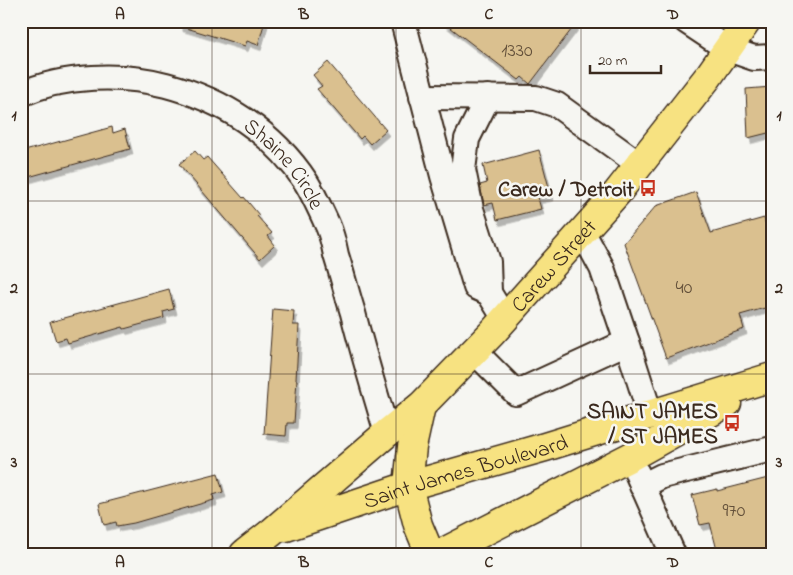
<svg xmlns="http://www.w3.org/2000/svg" width="793" height="575" viewBox="0 0 793 575" font-family="'Indie Flower',sans-serif">
	<style>
		.building { fill: #dac08f; stroke: #3b2a1e; filter: url(#shadow) }
		.lines { fill: none; stroke-linecap: round; stroke-linejoin: round }
		.minor-casing { stroke: #3b2a1e; stroke-width: 28 }
		.major-casing { stroke: #3b2a1e; stroke-width: 31 }
		.minor { stroke: #f6f6f2; stroke-width: 24 }
		.major { stroke: #f7e281; stroke-width: 28 }
		.grid { fill: none; stroke: #3b2a1e; stroke-width: 1; stroke-opacity: 0.55 }
		.labels { text-anchor: middle; stroke-width: 5; stroke-linejoin: round; paint-order: stroke }
		.number-label { font-size: 20px; fill: #63503a }
		.street-label { font-size: 22px; fill: #3b2a1e; stroke: #f6f6f2 }
		.poi-label { font-size: 22px; font-weight: bold; fill: #3b2a1e; stroke: #f6f6f2; text-anchor: end }
		.neatline { fill: none; stroke: #3b2a1e; stroke-width: 2 }
		.grid-label { font-size: 16px; text-anchor: middle; font-weight: bold; fill: #3b2a1e }
	</style>
	<defs>
		<filter id="shadow"><feDropShadow dx="3" dy="5.5" stdDeviation="0" flood-color="#0004"/></filter>
	</defs>
	<rect width="100%" height="100%" fill="#f6f6f2"/>
	<filter id="ink" filterUnits="userSpaceOnUse"><feTurbulence type="fractalNoise" baseFrequency=".02" numOctaves="2"/><feDisplacementMap in="SourceGraphic" scale="10" xChannelSelector="R" yChannelSelector="G"/><feConvolveMatrix kernelMatrix="1 2 1 2 8 2 1 2 1" color-interpolation-filters="sRGB"/></filter>
	<g filter="url(#ink)">
		<g class="building">
			<path d="M180,21h85l-7,24 -11,-4 -2,5 -65,-20z"/>
			<path d="M442,21h136l-48,63 -8,-7 -3,3z"/>
			<path d="M328,62l58,68 -16,14 -7,-8 -3,3 -43,-50 5,-3 -9,-11z"/>
			<path d="M772,87v45l-24,6 -2,-49z"/>
			<path d="M112,127l1,6 12,-4 5,20 -109,30v-27z"/>
			<path d="M539,150l12,45 -13,3 3,11 -44,11 -4,-17 -9,2 -4,-20 7,-2 -4,-18z"/>
			<path d="M195,151l8,9 4,-3 36,41 1,-1 15,18 -2,1 15,17 -4,3 7,9 -15,14 -81,-95z"/>
			<path d="M696,192l15,41 53,-15 8,29v59l-32,9 4,14 -78,29 -42,-115 32,-37z"/>
			<path d="M169,289l5,20 -11,3 1,6 -40,11 -1,-2 -55,16 -2,-5 -10,3 -6,-19z"/>
			<path d="M273,309l21,2 -1,14h6l-3,55h1l-3,43h-7l-1,13 -22,-2z"/>
			<path d="M218,473l5,19 -10,3 1,5 -80,23 -17,3 -1,-4 -12,3 -5,-21z"/>
			<path d="M772,477v77h-54l-8,-31 -10,2 -8,-30 25,-6v2z"/>
		</g>
		<g class="lines">
			<g class="minor-casing">
				<g id="minor">
					<path d="M403,21l40,155 33,111 13,6 16,26"/>
					<path d="M686,21l42,28 26,9 18,-1"/>
					<path id="s1" d="M21,94c43,-19 100,-21 145,-9 57,15 107,47 140,97 7,11 16,31 22,44 4,9 6,19 8,29 6,19 11,39 17,58 10,40 22,80 34,120"/>
					<path d="M422,97l114,1 21,7 83,60"/>
					<path d="M488,97l-21,42 -4,31 8,39 17,53 1,31"/>
					<path d="M583,233l19,35 25,74"/>
					<path d="M474,351l42,42 111,-51 23,72"/>
					<path d="M637,473l36,81"/>
					<path d="M642,486l20,-10 110,-27"/>
				</g>
			</g>
			<g class="major-casing">
				<g id="major">
					<path d="M421,406l-9,41 -4,39 10,39 12,29"/>
					<path id="s2" d="M286,527l122,-41 137,-39 227,-70"/>
					<path id="s3" d="M244,554l28,-22 115,-99 34,-27 71,-73 125,-140 91,-116 39,-56"/>
					<path d="M440,554l190,-97 97,-54"/>
				</g>
			</g>
			<use href="#minor" class="minor"/>
			<use href="#major" class="major"/>
		</g>
	</g>
	<path class="grid" d="M212,21v533M396,21v533M581,21v533M21,201h751M21,374h751"/>
	<defs>
		<g id="bus-bare" transform="scale(1.35)"><path d="M-5-6H5V4H4V6H2V4H-2V6H-4V4H-5ZM-3.5-4V0h7V-4ZM-3.5 1.2v1.5H-2V1.2ZM2 1.2v1.5H3.5V1.2Z" fill="#c8321e" stroke="#f6f6f2" stroke-width="2.5" paint-order="stroke"/></g>
	</defs>
	<g fill-rule="evenodd">
		<use href="#bus-bare" x="648" y="188"/>
		<use href="#bus-bare" x="732" y="423"/>
	</g>
	<g class="labels">
		<g class="number-label">
			<text x="517" y="56">1330</text>
			<text x="684" y="293">40</text>
			<text x="734" y="516">970</text>
		</g>
		<g class="street-label">
			<text dy="8" stroke="none"><textPath href="#s1" startOffset="294">Shaine Circle</textPath></text>
			<text dy="8" stroke="none"><textPath href="#s3" startOffset="424">Carew Street</textPath></text>
			<text dy="8" stroke="none"><textPath href="#s2" startOffset="188">Saint James Boulevard</textPath></text>
		</g>
		<g class="poi-label">
			<text x="634" y="196">Carew / Detroit</text>
			<text x="718" y="418">SAINT JAMES<tspan x="718" dy="25">/ ST JAMES</tspan></text>
		</g>
	</g>
	<rect width="793" height="575" fill="none" stroke="#f6f6f2" stroke-width="55"/>
	<path d="M590 65v8h71v-8" fill="none" stroke="#3b2a1e" stroke-width="2.5"/>
	<text x="598" y="65" font-size="15" fill="#3b2a1e" stroke="#f6f6f2" stroke-width="4" paint-order="stroke">20 m</text>
	<rect x="28" y="28" width="738" height="520" class="neatline"/>
	<g class="grid-label">
		<text x="120" y="19">A</text>
		<text x="304" y="19">B</text>
		<text x="489" y="19">C</text>
		<text x="673" y="19">D</text>
		<text x="14" y="120">1</text>
		<text x="779" y="120">1</text>
		<text x="14" y="293">2</text>
		<text x="779" y="293">2</text>
		<text x="14" y="467">3</text>
		<text x="779" y="467">3</text>
		<text x="120" y="567">A</text>
		<text x="304" y="567">B</text>
		<text x="489" y="567">C</text>
		<text x="673" y="567">D</text>
	</g>
</svg>
